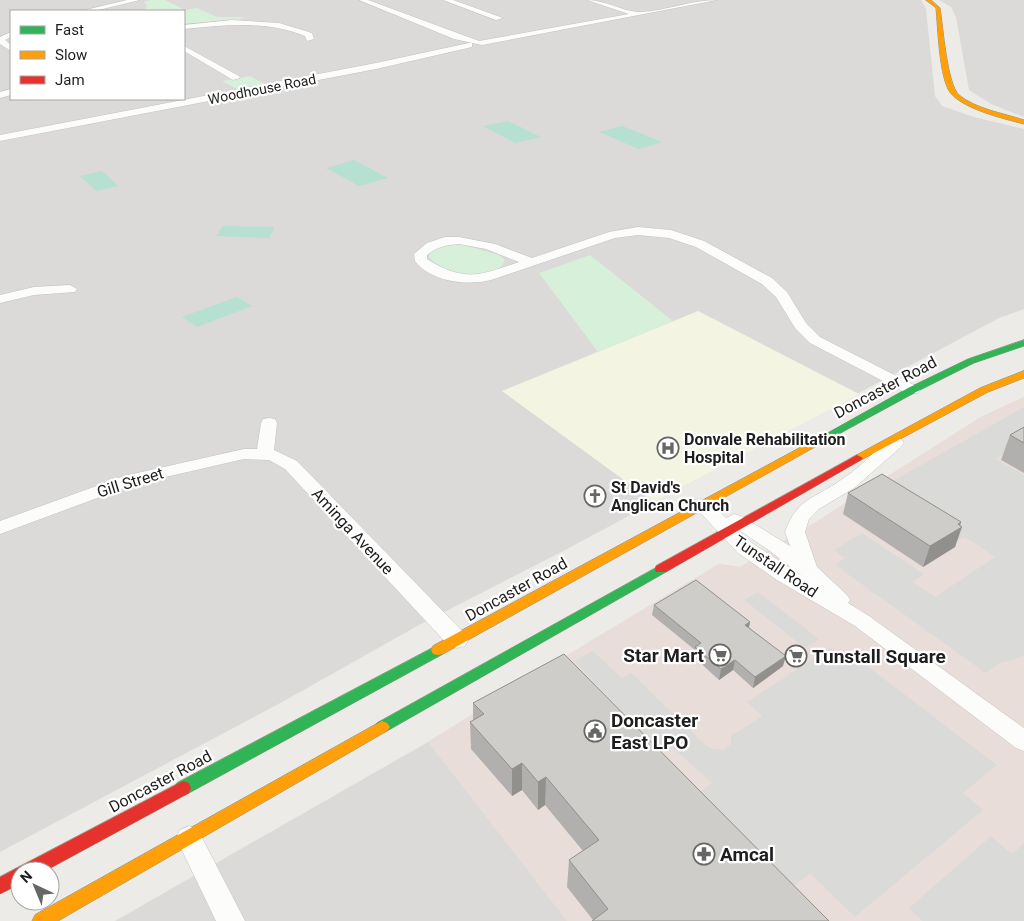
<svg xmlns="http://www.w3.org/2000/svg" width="1024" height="921" viewBox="0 0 1024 921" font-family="Roboto,sans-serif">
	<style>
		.residential { fill: #dbdad8; fill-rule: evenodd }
		.commercial { fill: #e9ddd9 }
		.education { fill: #f4f4e3 }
		.religious { fill: #dadad8 }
		.park { fill: #d7f0d9 }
		.pitch { fill: #b5e0d2 }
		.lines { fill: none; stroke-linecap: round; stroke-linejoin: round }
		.street-casing { stroke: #c3c3c1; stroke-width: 1 }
		.fast-casing { stroke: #919480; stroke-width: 1 }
		.slow-casing { stroke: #919480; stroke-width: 1 }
		.jam-casing { stroke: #919480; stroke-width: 1 }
		.street { fill: #fcfcfb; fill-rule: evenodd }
		.fast { fill: #30b455; fill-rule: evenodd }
		.slow { fill: #ff9f0a; fill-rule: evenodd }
		.jam { fill: #e5322d; fill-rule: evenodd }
		.wall { fill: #b2b0ae }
		.shaded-wall { fill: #91908d }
		.building { fill: #cfcdca; stroke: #91908d }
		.labels { text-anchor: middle; stroke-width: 4.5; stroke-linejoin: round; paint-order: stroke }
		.far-street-label { font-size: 14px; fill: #1e1e1e; stroke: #fff }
		.street-label { font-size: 16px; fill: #1e1e1e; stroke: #fff }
		.poi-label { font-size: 16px; font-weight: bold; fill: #1e1e1e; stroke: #fff; text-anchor: start }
		.near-poi-label { font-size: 19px; font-weight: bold; fill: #1e1e1e; stroke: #fff; text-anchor: start }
	</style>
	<rect width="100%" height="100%" fill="#ecebe7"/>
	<g class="residential">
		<path d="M0,0h921l5,9 9,87 7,10 32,11 50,12v180l-25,9 -432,231 -148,76 -135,76 -284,151zM11,11h173v88h-173z"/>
		<path d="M939,0h85v117l-33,-13 -22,-14 -13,-73 -5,-10z"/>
		<path d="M1024,397v524h-909l313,-179 161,-100 130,-78 21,3 79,-47 162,-103z"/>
	</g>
	<path class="commercial" d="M1024,397v524h-457l-139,-179 161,-100 130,-78 21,3 79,-47 162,-103z"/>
	<path class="education" d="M698,311l161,83 -205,108 -152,-111z"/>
	<g class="religious">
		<path d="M1024,407v34l-29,18 29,16v181l-26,8 -12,9 -151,-108 10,-7 -11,-8 28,-17 62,41 -11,8 22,15 60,-40 -30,-20 -10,5 -71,-56z"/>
		<path d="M758,592l61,47 -14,9 -61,-48z"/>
		<path d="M830,648l17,12 7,-4 143,109 -34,28 20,17 -128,107 -45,-44 -18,14 -93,-94 13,-10 -42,-38 -9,6 -87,-90 19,-10 29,27 10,-5 71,70 9,6 11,1 8,-6v-8l31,-20 -15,-14z"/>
		<path d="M991,836l21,18 12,-11v78h-102l-13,-13z"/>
	</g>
	<g class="park">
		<path d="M150,0h15l20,10 12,-2 20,9h28l-7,3 -54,4v-13h-39l2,-6 -3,-3z"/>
		<path d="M250,76l15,8 -28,5 -15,-8z"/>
		<path d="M460,244l39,11 5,4v3c-3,7 -9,8 -16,10 -21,7 -43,3 -59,-15l1,-5c9,-6 20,-7 30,-8z"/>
		<path d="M590,255l83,66 -75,31 -59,-79z"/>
	</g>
	<g class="pitch">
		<path d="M508,121l33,16 -26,6 -32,-17z"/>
		<path d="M622,126l40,16 -23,7 -40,-17z"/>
		<path d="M354,160l34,18 -29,8 -33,-18z"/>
		<path d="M102,171l16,15 -22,5 -16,-15z"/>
		<path d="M223,226l52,1 -6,11 -53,-2z"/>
		<path d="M237,297l15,9 -55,21 -15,-10z"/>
	</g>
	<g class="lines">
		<g class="street-casing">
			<g id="street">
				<path d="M127,0h13l-46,11h-13z"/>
				<path d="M359,0h9l111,41 150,-27 -42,-14c18,0 37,12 53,12 26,-1 51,-12 77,-12l-235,45 -28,-6z"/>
				<path d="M443,0h10l50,18 -7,2z"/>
				<path d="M232,20l47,3 33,10 2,6 -7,2 -2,-5c-40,-16 -79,-11 -121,-7v-4z"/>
				<path d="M11,32v5l-6,3 6,5v6l-11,-7v-7z"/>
				<path d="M469,43h3v4l-96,22 -376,72v-6l376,-72z"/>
				<path d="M184,46l55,30 1,2 -7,2 -49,-29z"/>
				<path d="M11,89v6l-11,3v-6z"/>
				<path d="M638,227l33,3 33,11 68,37 15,14 19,31 14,14 98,50 2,3 -2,3h-12l-96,-50 -15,-15 -19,-31 -14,-13 -66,-37 -27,-9 -31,-3 -23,3 -124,42c-24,6 -60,2 -76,-19l-1,-7 13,-11 18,-6h14l36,7 37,14 77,-26zM459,244l27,5 33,13c-39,13 -53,21 -92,-3v-4c10,-8 19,-10 32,-11z"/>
				<path d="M70,285l7,4 -2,3 -41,3 -34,8v-8l34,-8z"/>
				<path d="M269,418l6,1 2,4 -3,27 23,11 168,173 3,6 -3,6 -8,2 -8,-2 -164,-177 -16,-9 -25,-1 -109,25 -135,50v-13l124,-45 120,-27h13l4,-26 2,-4z"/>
				<path d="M895,438l6,1 3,4 -3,4 -47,41 -35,21 -10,10 -4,13 12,35 30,28 3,5 -2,3 21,13 155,112v23l-8,-3 -161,-122 -78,-46 -39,-27 -46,-49 2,-4c15,-4 22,9 32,18l8,-4 7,2 49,30 -5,-14c12,-34 29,-33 56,-52 17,-11 32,-27 48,-41zM739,530l31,21 32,25 -50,-33z"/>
				<path d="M189,826l9,4 47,91h-29l-40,-83 4,-8z"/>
			</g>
		</g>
		<g class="fast-casing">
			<g id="fast">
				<path d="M1024,340v6l-50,17 -58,29 -92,50h-8l-1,-2 93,-52 60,-29z"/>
				<path d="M661,565l5,1 1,3 -1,3 -279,159 -5,2 -5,-2 -3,-4 3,-4z"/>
				<path d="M438,645l5,1 2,4 -2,4 -254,139 -6,2 -6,-2 -2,-5 2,-5z"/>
			</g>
		</g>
		<g class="slow-casing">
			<g id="slow">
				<path d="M926,0h5l9,8c3,18 7,76 19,87 17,14 44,18 65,25v4c-19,-5 -67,-16 -76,-35 -9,-19 -10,-59 -12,-81z"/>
				<path d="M1024,371v7l-36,14 -127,68 -4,1 -6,-3 129,-70z"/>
				<path d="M820,437l4,1 1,2 -1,2 -381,212 -5,1 -5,-1 -2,-4 2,-4z"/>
				<path d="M382,721l5,2 3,4 -3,4 -329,190h-26l3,-6z"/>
			</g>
		</g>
		<g class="jam-casing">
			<g id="jam">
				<path d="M857,455l6,3 -2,2 -195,112h-10l-1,-3 1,-3z"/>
				<path d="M183,781l6,2 2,5 -2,5 -144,78h-25v13l-20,10v-17z"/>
			</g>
		</g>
		<use href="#street" class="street"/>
		<use href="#fast" class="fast"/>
		<use href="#slow" class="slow"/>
		<use href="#jam" class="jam"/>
	</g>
	<g class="wall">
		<path d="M1024,427v46l-23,-13 9,-25z"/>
		<path d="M848,493l113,29 -6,25 -32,20 -80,-53z"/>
		<path d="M654,605l96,17 -1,5 34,39 -30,22 -20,-18 -14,10 -25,-23 1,-7 -43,-35z"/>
		<path d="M473,703l356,218 -236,-1 -26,-33 2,-27 14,-9 -38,-46 -7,5 -16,-20 -10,6 -41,-47 -1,-27 3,-2z"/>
	</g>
	<g class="shaded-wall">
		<path d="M961,522l-2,6 3,-1 -7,20 -32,20 7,-21z"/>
		<path d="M750,622l-2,10 -3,-7z"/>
		<path d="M786,656l-3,10 -30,22 2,-11z"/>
		<path d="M735,660l-2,10 -14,10 2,-11z"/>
		<path d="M522,763v27l-10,6v-27z"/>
		<path d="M546,777l-1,28 -7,5v-28z"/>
	</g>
	<g class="building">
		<path d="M1024,427v16l-14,-8z"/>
		<path d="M882,474l79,48 -3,2 4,3 -32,19 -82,-53z"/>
		<path d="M696,580l54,42 -5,3 41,31 -31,21 -20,-17 -14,9 -26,-22 6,-4 -47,-38z"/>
		<path d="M564,654l265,267h-237l16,-12 -39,-49 30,-20 -53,-63 -8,5 -16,-19 -10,6 -42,-47 14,-8 -11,-11z"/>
	</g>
	<defs>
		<g id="hospital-ring" transform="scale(1.125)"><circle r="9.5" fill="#fff" stroke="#666664" stroke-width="1.5"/><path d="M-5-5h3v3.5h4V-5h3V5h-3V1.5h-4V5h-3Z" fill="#666664"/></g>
		<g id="church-ring" transform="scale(1.125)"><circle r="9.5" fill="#fff" stroke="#666664" stroke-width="1.5"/><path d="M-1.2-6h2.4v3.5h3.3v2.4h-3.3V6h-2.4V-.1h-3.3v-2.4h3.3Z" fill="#666664"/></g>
		<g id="supermarket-ring" transform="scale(1.125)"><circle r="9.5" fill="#fff" stroke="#666664" stroke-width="1.5"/><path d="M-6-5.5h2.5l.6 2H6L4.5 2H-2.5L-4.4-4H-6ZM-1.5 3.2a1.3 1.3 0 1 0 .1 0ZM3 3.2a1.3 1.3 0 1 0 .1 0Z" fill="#666664"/></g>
		<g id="civic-ring" transform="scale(1.125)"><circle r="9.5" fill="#fff" stroke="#666664" stroke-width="1.5"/><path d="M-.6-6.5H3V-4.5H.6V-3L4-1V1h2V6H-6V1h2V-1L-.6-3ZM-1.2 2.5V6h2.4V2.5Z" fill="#666664"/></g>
		<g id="pharmacy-ring" transform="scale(1.125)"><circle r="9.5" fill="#fff" stroke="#666664" stroke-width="1.5"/><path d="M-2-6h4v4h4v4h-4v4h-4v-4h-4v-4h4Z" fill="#666664"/></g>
	</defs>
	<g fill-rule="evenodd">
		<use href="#hospital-ring" x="668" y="448"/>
		<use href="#church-ring" x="595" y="496"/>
		<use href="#supermarket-ring" x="720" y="655"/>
		<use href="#supermarket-ring" x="796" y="656"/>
		<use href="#civic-ring" x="595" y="731"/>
		<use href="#pharmacy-ring" x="704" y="854"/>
	</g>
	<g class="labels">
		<g class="far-street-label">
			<text transform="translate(262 89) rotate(-11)" y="5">Woodhouse Road</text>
		</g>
		<g class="street-label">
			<text transform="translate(885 387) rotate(-28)" y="6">Doncaster Road</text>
			<text transform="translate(130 482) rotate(-17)" y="6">Gill Street</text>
			<text transform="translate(353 531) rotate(47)" y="6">Aminga Avenue</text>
			<text transform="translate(776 566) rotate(34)" y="6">Tunstall Road</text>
			<text transform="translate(516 589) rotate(-29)" y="6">Doncaster Road</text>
			<text transform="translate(160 781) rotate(-28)" y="6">Doncaster Road</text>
		</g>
		<g class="poi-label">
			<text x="684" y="445">Donvale Rehabilitation<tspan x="684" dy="18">Hospital</tspan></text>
			<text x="611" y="493">St David's<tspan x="611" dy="18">Anglican Church</tspan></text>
		</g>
		<g class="near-poi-label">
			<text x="704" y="662" text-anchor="end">Star Mart</text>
			<text x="812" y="663">Tunstall Square</text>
			<text x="611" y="727">Doncaster<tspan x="611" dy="22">East LPO</tspan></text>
			<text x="720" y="861">Amcal</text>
		</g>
	</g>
	<rect x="10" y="10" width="175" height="90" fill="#ffffff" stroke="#a5a5a5"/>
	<rect x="20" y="26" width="25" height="8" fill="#30b455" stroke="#a5a5a5"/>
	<text x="55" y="35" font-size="15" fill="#1e1e1e">Fast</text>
	<rect x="20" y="51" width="25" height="8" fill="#ff9f0a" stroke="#a5a5a5"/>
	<text x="55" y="60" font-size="15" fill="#1e1e1e">Slow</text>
	<rect x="20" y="76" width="25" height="8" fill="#e5322d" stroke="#a5a5a5"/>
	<text x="55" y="85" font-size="15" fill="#1e1e1e">Jam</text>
	<g transform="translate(35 886) rotate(316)"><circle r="24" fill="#ffffff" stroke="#a5a5a5"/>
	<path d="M0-4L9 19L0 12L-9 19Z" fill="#666664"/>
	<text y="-8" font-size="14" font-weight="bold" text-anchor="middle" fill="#1e1e1e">N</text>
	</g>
</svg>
